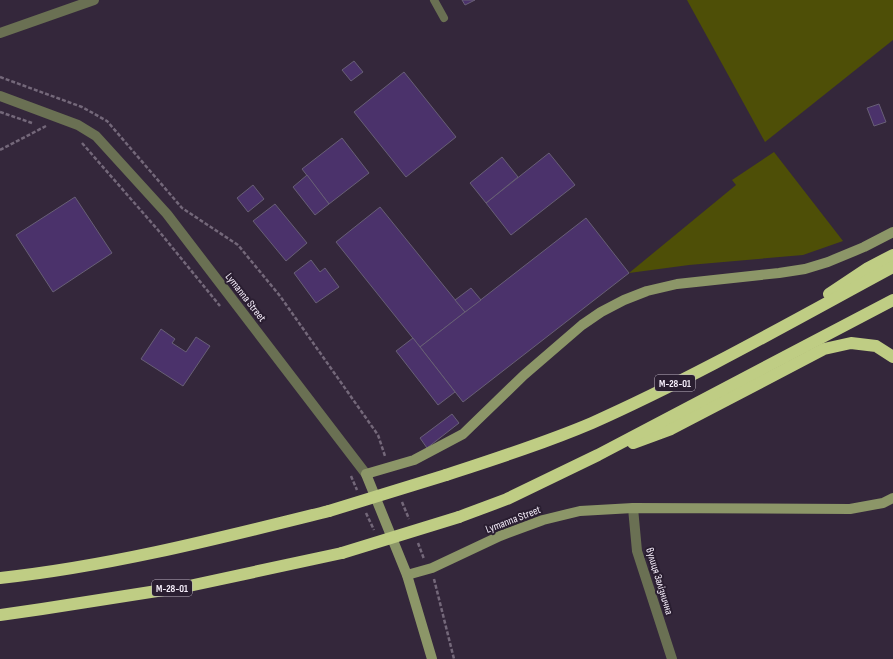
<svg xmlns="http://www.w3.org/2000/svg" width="893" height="659" viewBox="0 0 893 659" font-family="'Sofia Sans Condensed',sans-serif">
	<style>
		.green { fill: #4e4f07 }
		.building { fill: #4b326b; stroke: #685f76 }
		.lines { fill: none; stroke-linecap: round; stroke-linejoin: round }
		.path { stroke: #74687a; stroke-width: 2.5; stroke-dasharray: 4 2; stroke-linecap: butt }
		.lane { stroke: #6a7053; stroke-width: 8 }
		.street { stroke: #6a7053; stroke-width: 10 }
		.secondary { stroke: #8c9668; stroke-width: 10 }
		.highway { stroke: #bfcd84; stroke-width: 12 }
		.highway-bridge { stroke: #bfcd84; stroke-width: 12 }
		.labels { text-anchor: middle; stroke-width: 4; stroke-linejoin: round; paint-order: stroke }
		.shield { fill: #2a1e31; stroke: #bab1c0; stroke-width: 1 }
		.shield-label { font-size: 10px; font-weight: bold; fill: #f8f0fd }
		.street-label { font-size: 11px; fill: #f8f0fd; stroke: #2a1e31 }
	</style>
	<rect width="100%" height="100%" fill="#34273b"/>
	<g class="green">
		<path d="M687,0h206v40l-128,102z"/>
		<path d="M774,152l69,89 -40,14 -114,10 -60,8 107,-88 -4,-5z"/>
	</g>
	<g class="building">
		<path d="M462,0h13l-10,5z"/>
		<path d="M354,61l9,11 -12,9 -9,-11z"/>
		<path d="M404,72l52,65 -50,40 -52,-65z"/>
		<path d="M879,104l7,18 -12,4 -7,-18z"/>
		<path d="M342,138l27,35 -40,31 -27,-35z"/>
		<path d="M549,153l26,32 -64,50 -25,-32z"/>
		<path d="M502,157l16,20 -32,26 -16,-20z"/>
		<path d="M307,175l22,29 -14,11 -22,-28z"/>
		<path d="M253,185l11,14 -16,13 -11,-14z"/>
		<path d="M75,197l37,56 -59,39 -37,-57z"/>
		<path d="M275,204l32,39 -21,18 -33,-40z"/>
		<path d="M380,207l85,105 -45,35 -84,-105z"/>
		<path d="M586,218l43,55 -166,129 -43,-55z"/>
		<path d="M311,260l9,12 5,-4 14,19 -23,16 -22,-30z"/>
		<path d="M471,288l10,12 -16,12 -10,-12z"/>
		<path d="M161,329l14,10 -3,4 14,9 10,-15 14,9 -27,40 -42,-27z"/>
		<path d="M413,338l42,54 -17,13 -42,-54z"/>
		<path d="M452,414l7,9 -32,25 -7,-10z"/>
	</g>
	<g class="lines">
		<g class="path">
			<path d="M0,77l82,30 25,14 75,87 56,37 42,51 98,139 7,21"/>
			<path d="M0,112l32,11"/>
			<path d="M82,143l76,87 62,76"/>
			<path d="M0,150l46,-24"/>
			<path d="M351,476l6,14"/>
			<path d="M402,502l7,17"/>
			<path d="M366,513l8,17"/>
			<path d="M418,543l6,16"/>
			<path d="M434,579l20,80"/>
		</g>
		<path class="lane" d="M434,0l10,18"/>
		<g class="street">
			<path d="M0,33l94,-33"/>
			<path d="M0,96l78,29 18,11 71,78 199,260"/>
			<path d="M633,508l4,43 35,108"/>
		</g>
		<g class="secondary">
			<path d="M407,575l25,-7 68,-32 43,-16 37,-9 53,-3 217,1 33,-6 10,-5"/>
			<path d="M432,659l-25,-84 -41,-101 48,-14 49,-26 61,-59 58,-50 19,-13 23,-12 23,-9 30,-7 102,-11 26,-4 23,-7 36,-15 29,-15"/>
		</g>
		<g class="highway">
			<path d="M829,294l39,-26 25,-13"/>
			<path d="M633,443l38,-14 153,-80 27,-6 25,3 17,11"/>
			<path d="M446,475c49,-16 99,-32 146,-52 103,-46 201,-102 301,-156"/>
			<path d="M459,517l48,-18 91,-44 295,-155"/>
			<path d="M0,578c111,-12 220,-40 329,-67"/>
			<path d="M0,615l42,-6 147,-23 153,-33"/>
		</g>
		<g class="highway-bridge">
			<path d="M329,511l117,-36"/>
			<path d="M342,553l117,-36"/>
		</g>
	</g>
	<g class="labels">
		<g class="shield">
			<rect x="655" y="375" width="40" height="16" rx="3"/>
			<rect x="152" y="580" width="40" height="16" rx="3"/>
		</g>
		<g class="shield-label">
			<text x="675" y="387">М-28-01</text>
			<text x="172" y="592">М-28-01</text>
		</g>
		<g class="street-label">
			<text transform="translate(246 297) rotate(52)" y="4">Lymanna Street</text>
			<text transform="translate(513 519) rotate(-21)" y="4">Lymanna Street</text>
			<text transform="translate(660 581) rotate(73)" y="4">вулиця Залізнична</text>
		</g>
	</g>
</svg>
